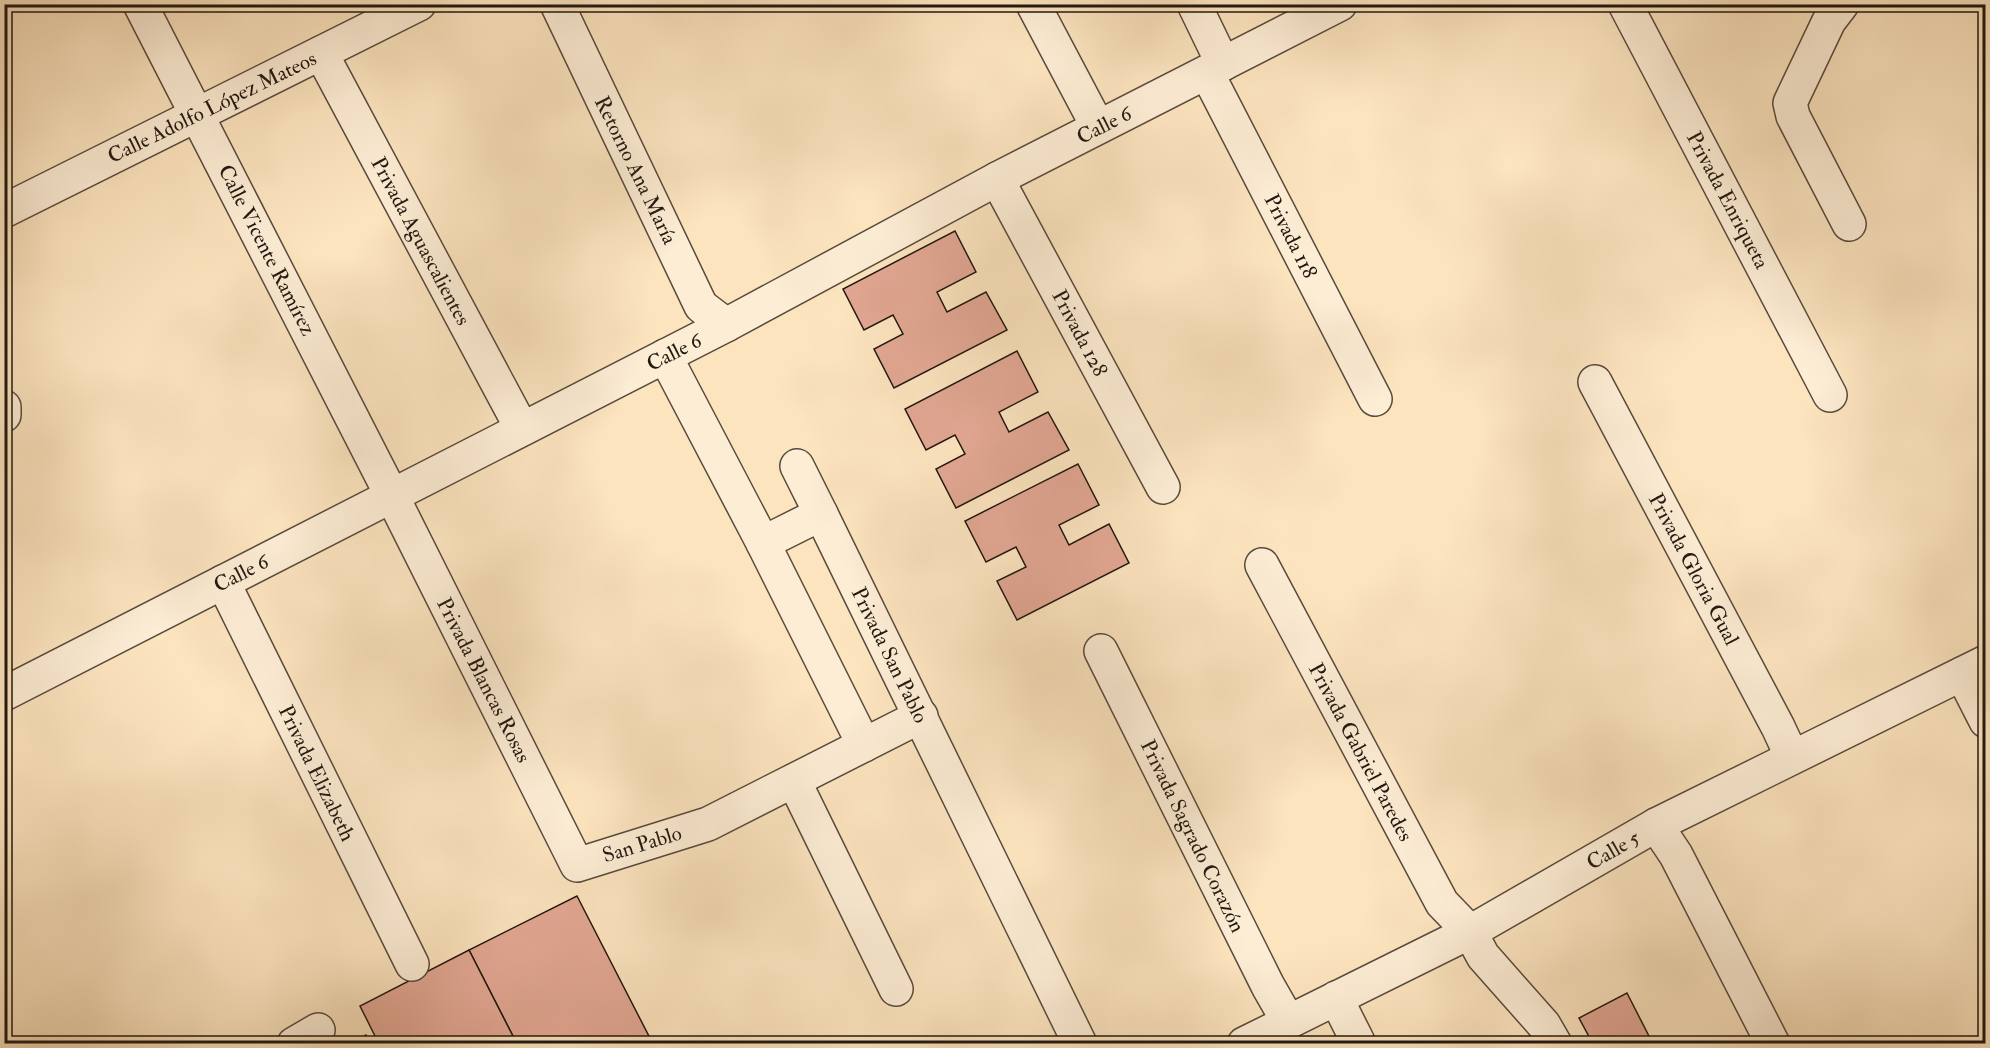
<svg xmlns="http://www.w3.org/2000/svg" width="1990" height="1048" viewBox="0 0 1990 1048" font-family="'IM FELL Double Pica',serif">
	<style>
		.building { fill: #e2a793; stroke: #201810; stroke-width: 1.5 }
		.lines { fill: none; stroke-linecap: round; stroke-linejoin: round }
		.minor-casing { stroke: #574b3c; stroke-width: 36 }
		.minor { stroke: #fdedd5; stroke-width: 33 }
		.labels { text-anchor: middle; stroke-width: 4.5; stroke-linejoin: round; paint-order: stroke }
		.street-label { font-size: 21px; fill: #201810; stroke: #fdedd5 }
	</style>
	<rect width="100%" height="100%" fill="#fce4bf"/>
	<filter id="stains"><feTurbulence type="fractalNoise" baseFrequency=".00333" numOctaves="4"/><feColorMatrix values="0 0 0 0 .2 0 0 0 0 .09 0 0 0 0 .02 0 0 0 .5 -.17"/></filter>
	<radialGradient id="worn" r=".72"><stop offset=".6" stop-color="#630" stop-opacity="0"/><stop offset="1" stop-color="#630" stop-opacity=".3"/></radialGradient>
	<g class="building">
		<path d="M955,231l21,41 -39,20 10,20 39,-20 21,38 -113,58 -20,-39 29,-15 -10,-19 -29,15 -21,-41z"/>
		<path d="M1017,351l21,41 -39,20 10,20 39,-20 21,38 -113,58 -20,-39 29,-15 -10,-19 -29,15 -21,-41z"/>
		<path d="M1078,464l21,41 -40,20 10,20 40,-21 20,39 -112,57 -20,-39 29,-14 -10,-20 -30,15 -21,-41z"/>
		<path d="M577,896l76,148h-136l-48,-94z"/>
		<path d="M469,950l48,94h-138l-19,-38z"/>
		<path d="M1627,993l26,51h-60l-14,-26z"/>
		<path d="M366,1035l5,9h-22z"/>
	</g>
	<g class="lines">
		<g class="minor-casing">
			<g id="minor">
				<path d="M140,4l252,492 185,369 131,-41 213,-108"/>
				<path d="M557,4l144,302 25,19"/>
				<path d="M1033,4l65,123"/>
				<path d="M1194,4l29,60"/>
				<path d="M1625,4l205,391"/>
				<path d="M1842,4l-13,17 -39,82 3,13 56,108"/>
				<path d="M321,53l201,376"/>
				<path d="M1207,73l168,326"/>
				<path d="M997,179l166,308"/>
				<path d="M4,211l415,-207"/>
				<path d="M665,356l98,187 58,-29 259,530"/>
				<path d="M1595,382l183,345 14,30"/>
				<path d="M4,407v8"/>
				<path d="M797,466l24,48"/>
				<path d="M763,543l101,202"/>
				<path d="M1262,565l180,338 28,29 13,24 61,69 11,19"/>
				<path d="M223,582l189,382"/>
				<path d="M1101,651l167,335 20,35"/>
				<path d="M1962,674l24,47"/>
				<path d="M4,694l722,-369 271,-146 343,-175"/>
				<path d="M794,781l102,208"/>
				<path d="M1656,825l20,30 97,189"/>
				<path d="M1336,998l23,46"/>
				<path d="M294,1044l24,-14"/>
				<path d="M1244,1044l226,-112 186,-107 330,-163"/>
			</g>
		</g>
		<use href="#minor" class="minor"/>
	</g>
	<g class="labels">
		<g class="street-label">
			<text transform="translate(212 107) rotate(-26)" y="7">Calle Adolfo López Mateos</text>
			<text transform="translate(1104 125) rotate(-27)" y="7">Calle 6</text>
			<text transform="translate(636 170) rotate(64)" y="7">Retorno Ana María</text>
			<text transform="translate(1728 200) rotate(62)" y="7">Privada Enriqueta</text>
			<text transform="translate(1291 236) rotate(63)" y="7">Privada 118</text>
			<text transform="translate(421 241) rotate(62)" y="7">Privada Aguascalientes</text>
			<text transform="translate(267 250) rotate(63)" y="7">Calle Vicente Ramírez</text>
			<text transform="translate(1080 333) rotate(62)" y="7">Privada 128</text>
			<text transform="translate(674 352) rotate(-27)" y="7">Calle 6</text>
			<text transform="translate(1694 569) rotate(62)" y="7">Privada Gloria Gual</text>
			<text transform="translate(241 573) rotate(-27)" y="7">Calle 6</text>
			<text transform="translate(890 655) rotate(64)" y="7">Privada San Pablo</text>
			<text transform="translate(484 680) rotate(63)" y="7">Privada Blancas Rosas</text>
			<text transform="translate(1361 752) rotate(62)" y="7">Privada Gabriel Paredes</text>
			<text transform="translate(317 773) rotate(64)" y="7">Privada Elizabeth</text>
			<text transform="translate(1193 836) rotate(64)" y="7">Privada Sagrado Corazón</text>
			<text transform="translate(642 844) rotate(-17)" y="7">San Pablo</text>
			<text transform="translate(1613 850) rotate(-30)" y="7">Calle 5</text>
		</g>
	</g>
	<rect width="1990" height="1048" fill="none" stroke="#fce4bf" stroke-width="24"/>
	<rect x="6" y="6" width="1978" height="1036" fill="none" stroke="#201810" stroke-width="3"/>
	<rect x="12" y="12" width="1966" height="1024" fill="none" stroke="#201810" stroke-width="1.5"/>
	<rect width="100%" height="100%" filter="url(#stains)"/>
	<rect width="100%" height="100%" fill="url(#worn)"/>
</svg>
